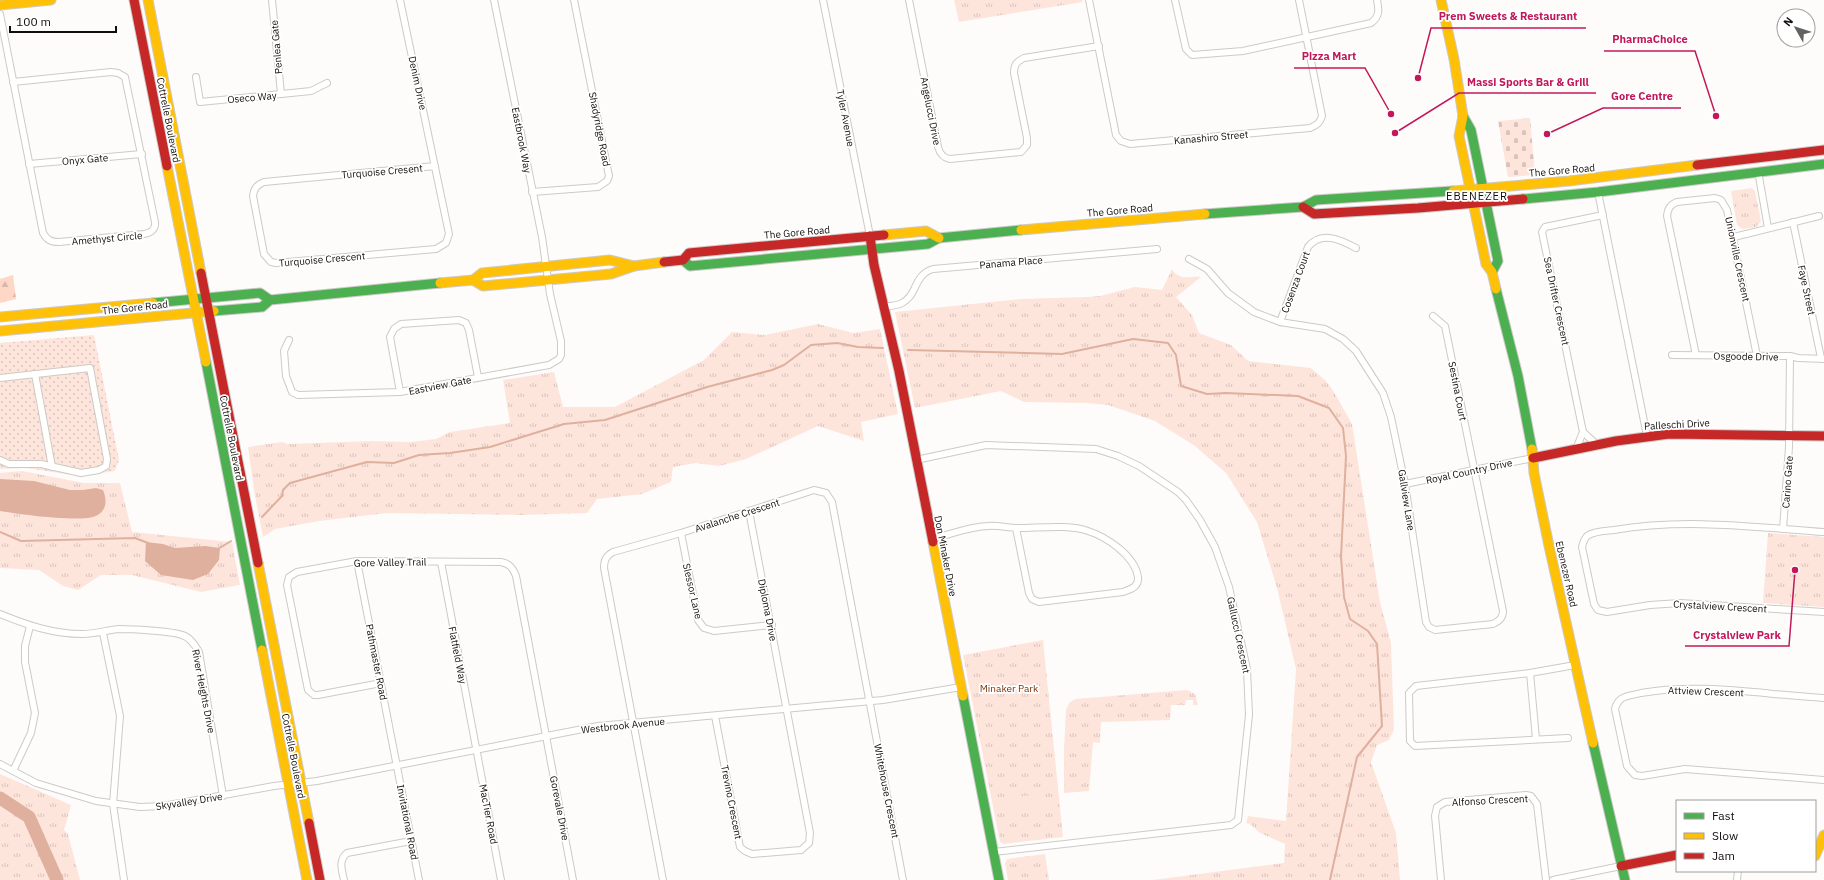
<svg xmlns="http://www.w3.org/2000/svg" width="1824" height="880" viewBox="0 0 1824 880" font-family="'IBM Plex Sans',sans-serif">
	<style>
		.grass { fill: url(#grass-dots) }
		.forest { fill: url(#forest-firs) }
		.cemetery { fill: url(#cemetery-stones) }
		.park { fill: url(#park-tufts) }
		.pitch { fill: #fee5dc }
		.water { fill: #dfb09d }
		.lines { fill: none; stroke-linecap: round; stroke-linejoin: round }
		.stream { stroke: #dfb09d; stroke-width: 2 }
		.river { stroke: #dfb09d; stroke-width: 13 }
		.street-casing { stroke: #cdcac8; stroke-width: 8 }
		.fast-casing { stroke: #cdcac8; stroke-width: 11 }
		.slow-casing { stroke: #cdcac8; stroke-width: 11 }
		.jam-casing { stroke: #cdcac8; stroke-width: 11 }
		.street { stroke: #fffffe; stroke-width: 6 }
		.fast { stroke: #4caf50; stroke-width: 9 }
		.slow { stroke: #ffc107; stroke-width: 9 }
		.jam { stroke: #c62828; stroke-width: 9 }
		.labels { text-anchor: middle; stroke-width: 3.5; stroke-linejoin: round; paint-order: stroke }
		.street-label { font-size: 10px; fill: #120d0b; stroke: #fff }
		.park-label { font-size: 10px; fill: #7e2f06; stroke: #fff }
		.neighbourhood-label { font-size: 11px; letter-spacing: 1px; fill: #120d0b; stroke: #fff }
		.leader { fill: none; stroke: #c2185b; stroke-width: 1.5 }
		.callout-dot { fill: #c2185b; stroke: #fff; stroke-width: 1.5 }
		.callout-label { font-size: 11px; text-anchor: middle; font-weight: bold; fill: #c2185b; stroke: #fff; stroke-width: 3.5; stroke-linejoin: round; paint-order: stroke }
	</style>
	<defs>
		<pattern id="grass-dots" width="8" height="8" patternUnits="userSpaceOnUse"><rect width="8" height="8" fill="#fee5dc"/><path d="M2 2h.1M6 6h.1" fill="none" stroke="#d9c3bb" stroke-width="1.8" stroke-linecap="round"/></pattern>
		<pattern id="forest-firs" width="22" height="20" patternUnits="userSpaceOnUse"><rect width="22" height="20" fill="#fed7c7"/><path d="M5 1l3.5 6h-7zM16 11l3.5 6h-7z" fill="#d9b7aa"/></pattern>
		<pattern id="cemetery-stones" width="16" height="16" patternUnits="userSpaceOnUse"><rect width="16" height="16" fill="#fee5dc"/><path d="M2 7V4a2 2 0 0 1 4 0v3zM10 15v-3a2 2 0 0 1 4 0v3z" fill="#d9c3bb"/></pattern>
		<pattern id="park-tufts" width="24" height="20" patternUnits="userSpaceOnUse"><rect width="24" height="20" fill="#fee5dc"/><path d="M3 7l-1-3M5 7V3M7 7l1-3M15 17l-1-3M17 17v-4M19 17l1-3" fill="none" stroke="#d9c3bb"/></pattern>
	</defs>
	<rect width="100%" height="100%" fill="#fdfcfb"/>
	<path class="grass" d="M94,335l25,125 -4,11 -36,5 -53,-8 -26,1v-126z"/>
	<path class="forest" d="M13,275l3,24 -16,4v-24z"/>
	<path class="cemetery" d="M1530,118l5,57 -27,2 -10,-56z"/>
	<g class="park">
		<path d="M954,0h128l1,2 -124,20z"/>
		<path d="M1752,188l3,3 6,30 -5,6 -14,2 -5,-4 -6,-34z"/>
		<path d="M1172,269c7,12 17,7 29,8l-25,20 16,18 7,18 32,12 17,16 63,7 15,13 8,11 18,32 28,178 11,41 3,87 -5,10 -12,5 -6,17 25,71 4,47h-247l131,-17 1,-19 -25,-11 -10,-9 -4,-1 2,-7 38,5 10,-152 -19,-81 -20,-66 -31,-49 -31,-27 -40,-25 -47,-16 -21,-2 -63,-1 -23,-11 -86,17 -20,-96 125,-13 68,-2 12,-1 35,-9 27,3z"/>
		<path d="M818,324l35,9 27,-4 18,85 -37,8 3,19 -46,-15 -72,33 -27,7 -23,-3 -23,4 -2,15 -29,12 -45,5 -10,14 -66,2 -134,-2 -68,8 -44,8 -12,8 -8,-41 -7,-49 34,-5 6,2 83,-3 40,1 25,-3 14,-7 60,-9 -7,-43 51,-8 9,35h52l89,-47 28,-28 33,3z"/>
		<path d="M22,471l62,12h36l12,49 100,10 8,43 -39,7 -69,-17h-31l-23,15 -15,-4 -24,-16 -39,-2v-95z"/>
		<path d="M1768,533l56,4v70l-61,-4z"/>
		<path d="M1043,640l20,197 -59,7 -4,-2 -37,-187z"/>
		<path d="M1187,690l8,4 3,11h-5v-5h-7l-1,5h-14l-1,15 -69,2 -1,21 -7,-1 -4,49 -25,2v-44l2,-39 3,-7 6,-4z"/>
		<path d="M0,774l71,31 -7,25 4,4 12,46h-80z"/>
		<path d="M1045,854l4,26h-41l-3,-16 2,-5z"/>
	</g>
	<path class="pitch" d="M1043,794l2,16 -35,4 -2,-16z"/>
	<g class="water">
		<path d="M0,479l34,2 36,9h13l13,-2 7,2c5,12 3,23 -10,27 -18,5 -74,-3 -93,-6z"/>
		<path d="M146,542l17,2 12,4 30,-2 15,2 -1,12 -11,14 -15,6 -32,-5 -16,-14z"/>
	</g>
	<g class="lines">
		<g class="stream">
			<path d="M908,350l154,4 71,-15 35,4 8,12 5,31 26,8 19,-1 72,3 31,12 14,20 3,28 -5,101 3,40 6,22 18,12 9,13 5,82 -25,31 -27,123"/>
			<path d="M262,517l20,-21 1,-6 7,-7 77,-21 27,1 25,-8 31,-2 40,-6 74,-23 41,-4 102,-33 65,-17 12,-5 27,-20 26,-2 21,4 25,1"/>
			<path d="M0,532l21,9 114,-3 13,5"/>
			<path d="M218,549l13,-8"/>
		</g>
		<path class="river" d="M0,798l29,19 28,63"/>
		<g class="street-casing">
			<g id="street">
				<path d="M272,0l9,94"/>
				<path d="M400,0l49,234 -3,9 -10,6 -160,14 -5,-1 -7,-8 -11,-58c1,-8 4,-11 11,-14l171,-16"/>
				<path d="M823,0l47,236"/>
				<path d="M909,0l29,147c2,7 5,11 12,12l71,-7 6,-7v-7l-13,-65c0,-8 2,-11 10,-15l75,-12"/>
				<path d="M1089,0l27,135 5,6 9,3 180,-16c7,-3 10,-5 12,-12l-23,-116"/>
				<path d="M1175,0l11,49 6,6 51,-4 128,-28c9,-7 8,-13 6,-23"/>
				<path d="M0,14l43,219c4,7 8,9 16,9l85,-8c7,-1 12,-5 11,-12l-30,-145 -7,-4 -7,-1 -98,10"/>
				<path d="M196,77l4,25 111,-11 16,-8"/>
				<path d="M29,164l113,-10"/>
				<path d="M1758,171l10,57"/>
				<path d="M532,192l66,-5 9,-6 2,-5 -35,-176"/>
				<path d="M1598,192l49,244"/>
				<path d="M1793,222l28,136"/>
				<path d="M1734,237l85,-21"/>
				<path d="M1189,259l18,10 21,24 26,19 26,10 45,7 18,10 13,12 27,42 8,24 14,67 21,138 3,5 6,3 58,-6c6,-3 10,-6 10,-13l-58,-285 -12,-10"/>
				<path d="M883,307c6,-1 13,-1 19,-4 16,-8 11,-28 31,-34l224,-20"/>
				<path d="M1280,322l28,-75c13,-17 33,-7 48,1"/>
				<path d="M289,340l-5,11 2,25 6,16 6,3 102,-3 149,-27 10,-6 2,-4v-14l-11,-47 -8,-57 -48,-237"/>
				<path d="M1672,355l118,1 -1,91 -6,82"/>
				<path d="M1696,355l-29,-139c1,-8 3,-11 10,-14l38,-4 6,2 6,10 30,146"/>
				<path d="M1790,356l8,2 26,1"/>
				<path d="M35,374l17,93"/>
				<path d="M0,378l90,-10 17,91 -1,7 -7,4 -18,3 -40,-9h-32l-9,-4"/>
				<path d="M400,392l-10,-55 4,-8 7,-5 58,-4 7,3 3,7 9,47"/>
				<path d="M1596,444l-13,-12 -41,-200 3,-5 58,-12"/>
				<path d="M1576,449l7,-17"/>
				<path d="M916,460l70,-15 110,4 22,7 21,10 39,26 8,8 14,20 15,27 14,40 18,82 2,46 -11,105 -7,5 -237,27"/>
				<path d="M1405,484l128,-26"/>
				<path d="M1824,532c-70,-5 -140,-14 -210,-2 -8,1 -20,1 -27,6 -3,3 -4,7 -5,11l12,57 4,6 9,2 43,-7 30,-2 144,9"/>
				<path d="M681,533l17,87 6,8 10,3 58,-6"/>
				<path d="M931,539c17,-4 41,-13 57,-13 10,-1 20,2 30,2 21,0 51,-4 70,3 19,6 47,25 50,46 1,10 -7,12 -15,15l-84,10 -7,-3 -3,-6 -13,-65"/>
				<path d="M357,561l62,319"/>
				<path d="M441,562l60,318"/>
				<path d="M0,614c27,11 53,20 82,20 13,0 25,-4 37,-5 12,0 52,2 63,6 8,2 13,10 17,17l24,144"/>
				<path d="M103,633l17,83 -7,88 11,76"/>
				<path d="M1530,673l6,66"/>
				<path d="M381,683l-63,12h-4l-6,-5 -21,-105 2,-8 8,-5 60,-11 144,1c9,2 12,6 15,14l57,304"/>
				<path d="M1824,698c-60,-3 -123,-16 -183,-5 -6,2 -15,2 -20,6 -4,3 -5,6 -6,10l12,57 8,9 7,1 43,-7 139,11"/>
				<path d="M715,716l25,131 5,4 7,3 49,-4 8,-7 1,-10 -61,-322"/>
				<path d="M1568,738l-153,8 -5,-5 -1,-48 7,-7 114,-13 45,-8"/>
				<path d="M0,764l36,19 60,18 44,6 23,-1 111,-20 43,-5 281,-55 285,-26 78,-13"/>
				<path d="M13,771l18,-38 4,-20 -10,-51v-16l5,-20"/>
				<path d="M344,880c-2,-10 -6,-19 3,-27l64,-12"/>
				<path d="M663,880l-59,-312c0,-8 2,-12 9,-16l68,-19 133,-43 12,3 6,9 71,378"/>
				<path d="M1441,880l-6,-64 2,-9 8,-5 81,-7 5,1 6,8 9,76"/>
				<path d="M1553,880l68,-14"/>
				<path d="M1737,880l1,-9"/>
			</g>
		</g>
		<g class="fast-casing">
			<g id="fast">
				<path d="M1463,116l8,14 27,131 -6,11"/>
				<path d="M1523,199l75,-7 226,-28"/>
				<path d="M1205,214l98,-7 13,-7 137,-9"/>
				<path d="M683,260l7,6 238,-22 11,-6 82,-8"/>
				<path d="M1496,289l22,87 14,73"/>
				<path d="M153,303l107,-10 10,7"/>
				<path d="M214,311l48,-4 8,-7 170,-17"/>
				<path d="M206,362l56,288"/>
				<path d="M963,696l36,184"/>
				<path d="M1593,743l32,137"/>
			</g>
		</g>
		<g class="slow-casing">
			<g id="slow">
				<path d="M148,0l53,273"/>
				<path d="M1441,0l13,59 9,57 -4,20 27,128 6,8 4,17"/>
				<path d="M0,5l51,-5"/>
				<path d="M167,166l39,196"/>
				<path d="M1453,191l116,-10 128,-16"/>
				<path d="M1021,230l184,-16"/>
				<path d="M884,235l42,-4 13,7"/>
				<path d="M473,280l10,6 128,-12 23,-8 30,-4"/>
				<path d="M440,283l33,-3 9,-7 128,-13 24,6"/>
				<path d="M0,317l153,-14"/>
				<path d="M0,331l214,-20"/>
				<path d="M1532,449l2,24 15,73 44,197"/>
				<path d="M933,542l30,154"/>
				<path d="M258,563l51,260"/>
				<path d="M262,650l45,230"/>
				<path d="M1815,856l9,-21"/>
			</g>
		</g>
		<g class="jam-casing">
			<g id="jam">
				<path d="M134,0l33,166"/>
				<path d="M1697,165l127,-15"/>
				<path d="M1303,207l11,7 104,-6 105,-9"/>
				<path d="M870,236l4,29 25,106 34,171"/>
				<path d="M664,262l19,-2 6,-7 195,-18"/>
				<path d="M201,273l57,290"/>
				<path d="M1533,458l83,-17 53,-7 155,2"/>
				<path d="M309,823l11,57"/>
				<path d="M1621,866l56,-11"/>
			</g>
		</g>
		<use href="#street" class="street"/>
		<use href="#fast" class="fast"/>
		<use href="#slow" class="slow"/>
		<use href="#jam" class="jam"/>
	</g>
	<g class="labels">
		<g class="street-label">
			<text transform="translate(276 47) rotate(-95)" y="4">Penlea Gate</text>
			<text transform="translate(418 83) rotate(78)" y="4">Denim Drive</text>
			<text transform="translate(252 97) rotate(-5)" y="4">Oseco Way</text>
			<text transform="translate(931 111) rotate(79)" y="4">Angelucci Drive</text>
			<text transform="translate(846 118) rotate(79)" y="4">Tyler Avenue</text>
			<text transform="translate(169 120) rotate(79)" y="4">Cottrelle Boulevard</text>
			<text transform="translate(600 129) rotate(79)" y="4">Shadyridge Road</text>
			<text transform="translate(1211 137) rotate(-5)" y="4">Kanashiro Street</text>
			<text transform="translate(522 140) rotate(79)" y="4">Eastbrook Way</text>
			<text transform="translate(85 159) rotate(-5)" y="4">Onyx Gate</text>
			<text transform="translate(1562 170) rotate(-5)" y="4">The Gore Road</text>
			<text transform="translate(382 171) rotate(-5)" y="4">Turquoise Cresent</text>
			<text transform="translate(1120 210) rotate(-5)" y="4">The Gore Road</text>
			<text transform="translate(797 232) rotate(-5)" y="4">The Gore Road</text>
			<text transform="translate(107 238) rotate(-5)" y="4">Amethyst Circle</text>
			<text transform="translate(322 259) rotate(-5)" y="4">Turquoise Crescent</text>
			<text transform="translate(1738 259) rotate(78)" y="4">Unionville Crescent</text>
			<text transform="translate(1011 262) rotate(-5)" y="4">Panama Place</text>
			<text transform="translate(1295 282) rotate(-70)" y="4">Cosenza Court</text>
			<text transform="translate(1807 290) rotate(78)" y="4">Faye Street</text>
			<text transform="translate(1557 301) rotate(78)" y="4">Sea Drifter Crescent</text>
			<text transform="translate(135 307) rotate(-6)" y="4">The Gore Road</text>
			<text transform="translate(1746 356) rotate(1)" y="4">Osgoode Drive</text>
			<text transform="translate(440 385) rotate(-11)" y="4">Eastview Gate</text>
			<text transform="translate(1458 391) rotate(79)" y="4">Sestina Court</text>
			<text transform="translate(1677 424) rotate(-3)" y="4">Palleschi Drive</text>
			<text transform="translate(232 438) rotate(79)" y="4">Cottrelle Boulevard</text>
			<text transform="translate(1469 471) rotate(-12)" y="4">Royal Country Drive</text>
			<text transform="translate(1787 482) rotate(-86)" y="4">Carino Gate</text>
			<text transform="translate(1407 500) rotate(81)" y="4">Gallview Lane</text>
			<text transform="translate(737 515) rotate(-18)" y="4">Avalanche Crescent</text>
			<text transform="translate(946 556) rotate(79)" y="4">Don Minaker Drive</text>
			<text transform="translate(390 562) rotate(-1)" y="4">Gore Valley Trail</text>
			<text transform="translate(1567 574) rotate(77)" y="4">Ebenezer Road</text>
			<text transform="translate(693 591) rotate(77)" y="4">Slessor Lane</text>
			<text transform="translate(1720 606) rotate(3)" y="4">Crystalview Crescent</text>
			<text transform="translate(768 610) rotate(79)" y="4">Diploma Drive</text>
			<text transform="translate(1239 635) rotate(78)" y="4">Gallucci Crescent</text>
			<text transform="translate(458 655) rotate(79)" y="4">Flatfield Way</text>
			<text transform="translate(377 662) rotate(79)" y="4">Pathmaster Road</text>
			<text transform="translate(204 691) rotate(79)" y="4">River Heights Drive</text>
			<text transform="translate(1706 691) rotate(2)" y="4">Attview Crescent</text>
			<text transform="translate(623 725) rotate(-6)" y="4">Westbrook Avenue</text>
			<text transform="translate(294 756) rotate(79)" y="4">Cottrelle Boulevard</text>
			<text transform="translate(887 791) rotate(79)" y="4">Whitehouse Crescent</text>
			<text transform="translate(1490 800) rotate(-3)" y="4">Alfonso Crescent</text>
			<text transform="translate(189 801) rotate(-9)" y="4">Skyvalley Drive</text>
			<text transform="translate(732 802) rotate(79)" y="4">Trevino Crescent</text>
			<text transform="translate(560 808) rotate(79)" y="4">Gorevale Drive</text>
			<text transform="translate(489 814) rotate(79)" y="4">MacTier Road</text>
			<text transform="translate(408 822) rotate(79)" y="4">Invitational Road</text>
		</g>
		<g class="park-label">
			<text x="1009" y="692">Minaker Park</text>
		</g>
		<g class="neighbourhood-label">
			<text x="1477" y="200">EBENEZER</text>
		</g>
	</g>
	<path class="leader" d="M1418 78L1431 28H1586M1716 116L1695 51H1604M1391 114L1365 68H1294M1395 133L1459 93H1596M1547 134L1603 108H1681M1795 570L1789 646H1685"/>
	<g class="callout-dot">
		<circle cx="1418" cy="78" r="4"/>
		<circle cx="1716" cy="116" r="4"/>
		<circle cx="1391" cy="114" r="4"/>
		<circle cx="1395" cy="133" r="4"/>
		<circle cx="1547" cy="134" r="4"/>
		<circle cx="1795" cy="570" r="4"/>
	</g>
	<g class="callout-label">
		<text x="1508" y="20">Prem Sweets &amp; Restaurant</text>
		<text x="1650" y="43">PharmaChoice</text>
		<text x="1329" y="60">Pizza Mart</text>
		<text x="1528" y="86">Massi Sports Bar &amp; Grill</text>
		<text x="1642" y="100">Gore Centre</text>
		<text x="1737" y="639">Crystalview Park</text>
	</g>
	<rect x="1676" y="800" width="140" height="72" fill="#ffffff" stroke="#a09e9d"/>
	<rect x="1684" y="813" width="20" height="6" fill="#4caf50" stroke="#a09e9d"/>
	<text x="1712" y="820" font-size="12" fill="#120d0b">Fast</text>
	<rect x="1684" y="833" width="20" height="6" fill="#ffc107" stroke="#a09e9d"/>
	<text x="1712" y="840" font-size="12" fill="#120d0b">Slow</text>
	<rect x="1684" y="853" width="20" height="6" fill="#c62828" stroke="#a09e9d"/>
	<text x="1712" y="860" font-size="12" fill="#120d0b">Jam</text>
	<g transform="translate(1796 28) rotate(309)"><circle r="19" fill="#ffffff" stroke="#a09e9d"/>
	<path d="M0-3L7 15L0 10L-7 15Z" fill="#64615f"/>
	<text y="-6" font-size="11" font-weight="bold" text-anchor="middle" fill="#120d0b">N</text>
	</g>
	<path d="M10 26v6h106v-6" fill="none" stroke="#120d0b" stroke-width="2"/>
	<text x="16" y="26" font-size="12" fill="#120d0b" stroke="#ffffff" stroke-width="3" paint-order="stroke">100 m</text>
</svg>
